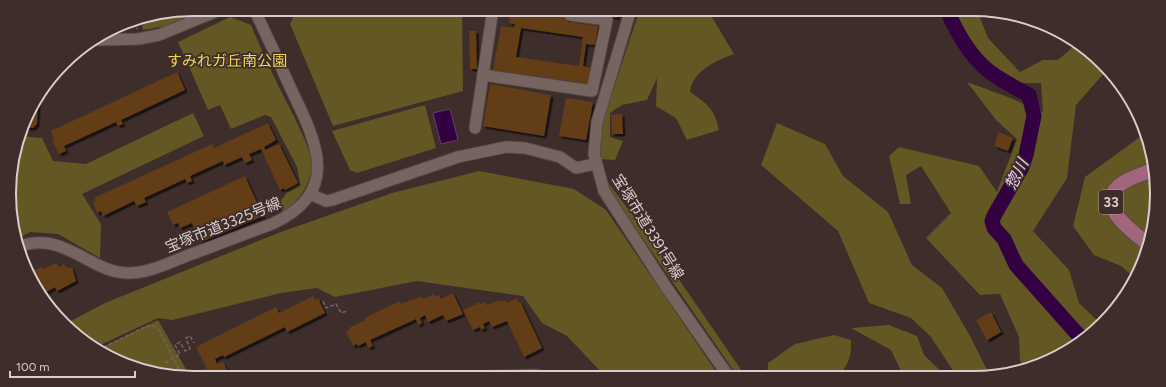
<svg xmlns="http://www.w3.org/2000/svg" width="1166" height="387" viewBox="0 0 1166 387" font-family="Figtree,'Noto Sans JP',sans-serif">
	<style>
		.green { fill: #635724 }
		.water { fill: #330041; stroke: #653e6b }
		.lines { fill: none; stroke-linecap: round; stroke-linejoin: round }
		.river { stroke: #330041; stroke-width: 15 }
		.building { fill: #623d19; fill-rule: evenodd; filter: url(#shadow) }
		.minor-casing { stroke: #564947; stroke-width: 13 }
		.major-casing { stroke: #564947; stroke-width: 16 }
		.path { stroke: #736463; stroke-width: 1.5; stroke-dasharray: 4 2; stroke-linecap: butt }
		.minor { stroke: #766461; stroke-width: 11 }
		.major { stroke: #a1657c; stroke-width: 14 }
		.labels { text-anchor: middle; stroke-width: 3.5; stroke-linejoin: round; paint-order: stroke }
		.shield { fill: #3d2d2b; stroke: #aa9e9c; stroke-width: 1 }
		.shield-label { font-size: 14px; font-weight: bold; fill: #d9cecd }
		.park-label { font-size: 15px; fill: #f3d652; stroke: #3d2d2b }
		.street-label { font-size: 15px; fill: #d9cecd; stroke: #3d2d2b }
		.water-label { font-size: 16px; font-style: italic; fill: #ebcef5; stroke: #3d2d2b }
		.rim { fill: none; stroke: #d9cecd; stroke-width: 2 }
	</style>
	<defs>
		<filter id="shadow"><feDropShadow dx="2.5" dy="2.5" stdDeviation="0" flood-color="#0009"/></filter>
	</defs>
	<rect width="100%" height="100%" fill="#3d2d2b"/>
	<g class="green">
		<path d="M193,9h10l-37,17 -23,4 -2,-11z"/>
		<path d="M309,9h153l1,82 -130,35 -43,-102 6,-12z"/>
		<path d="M640,9h67l27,45c-18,7 -41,16 -44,38 17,11 25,18 29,38l-32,10 -11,-22 -20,-12 1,-28 -10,22 -25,5 -12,8v24l13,4 -8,19 -16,-1 2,-33z"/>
		<path d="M956,9l21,1 11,28 32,34 23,-12h15l15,-13 7,-2 5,2 21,24 -30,34 -9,73 -34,53 36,39 10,33 22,21c-14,17 -52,38 -74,44l-7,-7 -1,-24 -19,-43 -20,1 -54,-57 25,-25 -30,-47 -15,9 5,29h-11l-11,-48 10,-9 80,19 18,26 20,-53 -21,-19 -29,-38 41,15 35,15 -2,-29h-23l-20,-12 -25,-23 -13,-26z"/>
		<path d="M230,17l21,8c8,19 16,37 25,56 8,17 37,68 36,84 -2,22 -13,34 -28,48l-5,-10 10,-13 11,-7 -3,-16 -26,-50 -6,-2 -34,14 -11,-24 -12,5 -30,-68z"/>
		<path d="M425,105l11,43 -79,25 -7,-3 -18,-39z"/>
		<path d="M193,113l11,23 -122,58 19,30 -1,34 -42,-24 -28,-2 -15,8 -4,-70 10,-34 21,2 11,23 33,3z"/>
		<path d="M777,123l48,21 18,32 45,36 24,53 30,23 28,48 16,32 9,8 -34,1 -9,-8 -21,-32 -20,-19 -42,-15 -31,-72 -77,-66z"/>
		<path d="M1144,134l11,35 -4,72 -16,37 -14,-12 -27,-11 -21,-29 12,-49z"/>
		<path d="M479,171l95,18 32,21 111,163 -7,4h-104l-39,-41 -25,-13 -19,-27 -106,-15 -82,16 -18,-9 -36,5 -109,27 -14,-2 -64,30 -27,-25 38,-20 173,-70 114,-40z"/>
		<path d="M603,176l51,67 92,134h-8l-126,-183z"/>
		<path d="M158,320l33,58 -45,-6 -49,-22z"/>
		<path d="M889,325l28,11 7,19 23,22h-43l-13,-27 -40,-22z"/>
		<path d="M834,335l17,5c1,15 -3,29 -16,37h-68l1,-14 27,-19z"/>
	</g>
	<path class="water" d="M450,109l8,31 -17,4 -8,-31z"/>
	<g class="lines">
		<path class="river" d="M946,9c11,23 23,47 44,63 12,9 26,16 39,23l5,21 -8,39 -4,12 -27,47 -3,7 2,7 10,11 12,26 64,72h6"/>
	</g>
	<g class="building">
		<path d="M510,9l52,7 2,-7h5l-1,13 30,4 -3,19 -9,-1 -3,22 9,2 -3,16 -96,-14 8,-44 13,2 1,-4 -6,-1zM521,28l62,9 -4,29 -63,-9z"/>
		<path d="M607,9h11l-1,9 -11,-3z"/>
		<path d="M469,31h7l1,38h-7z"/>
		<path d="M177,72l8,18 -64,30 2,4 -5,2 -2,-4 -52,24 2,5 -7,3 -7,-14 2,-1 -3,-8z"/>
		<path d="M490,84l61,11 -7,41 -61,-10z"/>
		<path d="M566,98l27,4 -7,38 -27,-4z"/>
		<path d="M38,99l-1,25 -4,4h-10l5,-16z"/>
		<path d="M622,114l1,20h-11l-1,-19z"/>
		<path d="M268,123l8,17 -12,7 1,3 14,-6 19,39 -7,4 -6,3 -1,-2 -4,2 -19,-41 -12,5 3,6 -7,3 -3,-6 -18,8 -1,-4 -33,15 2,5 -5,2 -2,-4 -41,19 2,4 -9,4 -3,-5 -31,15 -2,-5 -4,2 -4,-11 3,-2 -2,-2 118,-54 2,4z"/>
		<path d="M999,132l14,6 -5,13 -14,-5z"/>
		<path d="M245,176l18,40 -62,26 -9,-19 -12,5 -2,-5 -5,2 -6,-13z"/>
		<path d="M57,263l2,4 5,-3 2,3 6,1 4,13 -19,10 -2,-4 -15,9 -10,-23 11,-6 2,2z"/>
		<path d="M453,293l10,21 -17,7 -3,-6 -15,7 -3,-7 -5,3 2,5 -4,2 -2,-6 -46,21 3,6 -5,2 -2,-6 -8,4 -1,-2 -4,2 -7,-15 4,-1 -1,-2 16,-8 -1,-2 36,-17 1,3 20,-8 2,3 11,-5 1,3 4,-2 2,4z"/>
		<path d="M313,296l2,4 3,-2 7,15 -38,19 -2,-5 -61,30 -1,-2 -8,4 2,5 6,-2 6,12 5,-2 2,3 -5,3h-27l-4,-8 7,-1 -11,-22 80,-40 3,6z"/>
		<path d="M517,298l1,4 2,-1 22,47 -18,9 -17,-36 -15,6 -3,-6 -6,3 2,4 -4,2 -1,-3 -7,3 -10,-20 17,-8v2l5,-2 1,3 13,-5 1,2 5,-2 2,3z"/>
		<path d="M991,312l10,20 -14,8 -11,-20z"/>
	</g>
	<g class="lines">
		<g class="minor-casing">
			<g id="minor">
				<path d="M631,9l-34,113 -3,32 10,37 62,96 63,90"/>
				<path d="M96,40l42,-1 21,-4 63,-26"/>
				<path d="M483,75l109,16 15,-71 -37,-5"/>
				<path d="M475,128l18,-119"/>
				<path d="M310,194l16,7 6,-1 126,-43 48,-10 19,1 35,9 16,11 19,-4"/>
				<path d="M18,247c47,-18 73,28 113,26 20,-1 40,-11 58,-18 28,-10 55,-21 83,-31 70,-32 45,-81 19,-135 -12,-27 -24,-53 -37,-80"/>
				<path d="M460,377l76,-2 9,2"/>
			</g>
		</g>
		<g class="major-casing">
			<path id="major" d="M1149,245c-17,-14 -59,-42 -25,-63 10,-6 21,-8 31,-14"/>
		</g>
		<g class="path">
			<path d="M126,22l9,-1"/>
			<path d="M125,23l1,5 11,-2v3"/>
			<path d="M323,301l3,7 10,-4 5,9 6,-2"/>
			<path d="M98,350l49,-24h7l5,4 24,47"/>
			<path d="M165,363l15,-9 -5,-9 5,-3 5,9 5,-2 -4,-11 4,-2 4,7"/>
		</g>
		<use href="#minor" class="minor"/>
		<use href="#major" class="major"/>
	</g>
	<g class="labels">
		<rect class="shield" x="1099" y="190" width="24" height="24" rx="3"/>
		<g class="shield-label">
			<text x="1111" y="207">33</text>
		</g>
		<g class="park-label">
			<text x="227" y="66">すみれガ丘南公園</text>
		</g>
		<g class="street-label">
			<text transform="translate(223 225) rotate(-22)" y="5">宝塚市道3325号線</text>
			<text transform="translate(648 227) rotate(58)" y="5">宝塚市道3391号線</text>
		</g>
		<g class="water-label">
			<text transform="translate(1016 174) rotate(-64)" y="6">惣川</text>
		</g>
	</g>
	<path d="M0 0H1166V387H0ZM193 16H973A177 177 0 0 1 1150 193V194A177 177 0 0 1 973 371H193A177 177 0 0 1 16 194V193A177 177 0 0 1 193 16Z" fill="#3d2d2b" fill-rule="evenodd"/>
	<path class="rim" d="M193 16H973A177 177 0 0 1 1150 193V194A177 177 0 0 1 973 371H193A177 177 0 0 1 16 194V193A177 177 0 0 1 193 16Z"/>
	<path d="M10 371v6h125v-6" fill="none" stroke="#d9cecd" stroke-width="2"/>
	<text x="16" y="371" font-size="12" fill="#d9cecd" stroke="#3d2d2b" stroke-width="3" paint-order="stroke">100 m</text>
</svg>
